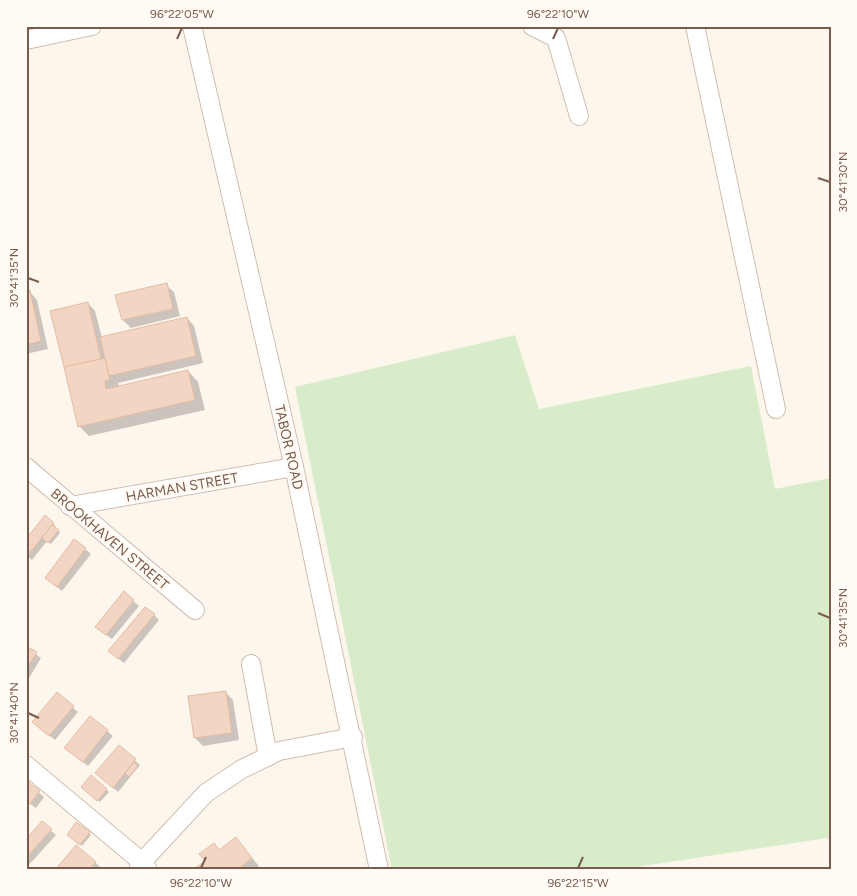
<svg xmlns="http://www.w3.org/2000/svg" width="857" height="896" viewBox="0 0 857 896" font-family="Figtree,sans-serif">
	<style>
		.green { fill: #d8ecc9 }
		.shadow { fill: #0003 }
		.building { fill: #f3d5c3; stroke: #e6bba3 }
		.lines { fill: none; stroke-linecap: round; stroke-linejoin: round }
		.minor-casing { stroke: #d1beb0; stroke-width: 20 }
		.minor { stroke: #fff; stroke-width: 18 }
		.ticks { fill: none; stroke: #7a5c4d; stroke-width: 2 }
		.labels { text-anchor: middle; stroke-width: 5; stroke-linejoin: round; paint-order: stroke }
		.street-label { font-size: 14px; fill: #7a5c4d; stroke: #fffaf3 }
		.neatline { fill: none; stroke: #7a5c4d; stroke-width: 2 }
		.ticks-label { font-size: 12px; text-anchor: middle; fill: #7a5c4d }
	</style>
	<rect width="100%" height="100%" fill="#fdf6ec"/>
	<path class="green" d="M515,335l24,74 212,-43 24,123 56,-11v363l-4,-3 -210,32h-225l-97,-483z"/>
	<g class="shadow">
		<path d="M166,285l8,7 6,24 -49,12 -8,-8z"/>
		<path d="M26,292h4l7,8 11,49 -22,5z"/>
		<path d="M88,303l7,8 7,27 85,-20 7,8 9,37 -85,20 1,4 69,-16 10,11 7,28 -116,26 -10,-10z"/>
		<path d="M53,523l7,10 -9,11 -4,-3 -15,19 -6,-5v-14z"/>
		<path d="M75,541l16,13 -29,37 -10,-8z"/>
		<path d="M124,593l15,13 -27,33 -10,-7z"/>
		<path d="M154,615l5,5 -35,43 -9,-7z"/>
		<path d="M26,647l15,11 -15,25z"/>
		<path d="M225,692l8,8 6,40 -36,6 -8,-8z"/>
		<path d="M57,693l21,19 -23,28 -17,-14z"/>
		<path d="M90,717l23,19 -25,30 -17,-13z"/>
		<path d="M119,747l21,18 -22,27 -16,-14z"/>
		<path d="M91,777l18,15 -9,10 -18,-15z"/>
		<path d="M26,782l18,15 -8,11 -10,-7z"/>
		<path d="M42,823l14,12 -30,33v-28z"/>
		<path d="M89,833l2,2 -9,11 -12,-10z"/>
		<path d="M236,839l23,27 -5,4 -58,-1 10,-8 8,-16 6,6z"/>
		<path d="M95,862l5,5 -2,3h-42z"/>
	</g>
	<g class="building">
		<path d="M167,283l6,26 -51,11 -7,-25z"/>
		<path d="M30,290l11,51 -15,4v-54z"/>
		<path d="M88,302l13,57 -37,8 -14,-56z"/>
		<path d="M187,317l9,39 -87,20 -9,-39z"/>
		<path d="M105,358l5,22 -5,1 1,8 82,-19 7,30 -117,27 -14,-60z"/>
		<path d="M45,515l9,8 -27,33 -1,-17z"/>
		<path d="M52,525l7,5 -11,13 -6,-5z"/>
		<path d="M74,539l12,9 -29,39 -12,-9z"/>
		<path d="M124,591l10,9 -28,35 -11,-8z"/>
		<path d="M145,607l10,7 -37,45 -10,-8z"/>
		<path d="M26,646l11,6 -11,18z"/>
		<path d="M226,691l6,42 -38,5 -6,-42z"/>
		<path d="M57,692l17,14 -25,30 -17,-14z"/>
		<path d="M90,716l18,14 -25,32 -19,-14z"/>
		<path d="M119,745l17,14 -23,29 -18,-15z"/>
		<path d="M134,762l4,4 -9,11 -4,-4z"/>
		<path d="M91,775l16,14 -10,12 -16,-14z"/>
		<path d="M26,780l14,11 -10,13 -4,-3z"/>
		<path d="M42,821l10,8 -26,29v-19z"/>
		<path d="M76,822l14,10 -10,13 -13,-10z"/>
		<path d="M236,837l16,21 -15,12 -43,-1 11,-8 -6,-7 15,-11 5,7z"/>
		<path d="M76,845l20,17 -7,8h-34z"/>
	</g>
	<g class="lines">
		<g class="minor-casing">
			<g id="minor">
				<path d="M192,26l102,441 85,403"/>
				<path d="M532,26l24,12 23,78"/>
				<path d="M695,26l81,383"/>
				<path d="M26,40l66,-14"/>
				<path d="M26,467l169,143"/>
				<path d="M70,506l224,-39"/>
				<path d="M251,664l17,93"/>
				<path d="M26,765l116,97 6,8"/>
				<path d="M138,870l4,-8 64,-69 36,-24 37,-18 74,-14"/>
			</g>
		</g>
		<use href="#minor" class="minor"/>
	</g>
	<path class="ticks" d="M177,39l5,-11M553,39l5,-11M818,178l12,4M28,278l11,4M818,613l12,5M28,713l11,5M201,868l5,-11M578,868l5,-11"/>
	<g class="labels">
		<g class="street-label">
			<text transform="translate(289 447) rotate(77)" y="5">TABOR ROAD</text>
			<text transform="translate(182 487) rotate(-10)" y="5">HARMAN STREET</text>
			<text transform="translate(110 539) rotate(40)" y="5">BROOKHAVEN STREET</text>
		</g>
	</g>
	<rect width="857" height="896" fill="none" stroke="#fffaf3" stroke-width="55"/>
	<rect x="28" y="28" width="802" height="840" class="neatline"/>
	<g class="ticks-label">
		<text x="182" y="18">96°22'05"W</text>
		<text x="558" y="18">96°22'10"W</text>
		<text transform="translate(843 182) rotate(-90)" y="4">30°41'30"N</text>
		<text transform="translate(14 278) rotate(-90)" y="4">30°41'35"N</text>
		<text transform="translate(843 618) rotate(-90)" y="4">30°41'35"N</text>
		<text transform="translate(14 713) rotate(-90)" y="4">30°41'40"N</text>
		<text x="201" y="887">96°22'10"W</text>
		<text x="578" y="887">96°22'15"W</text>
	</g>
</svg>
